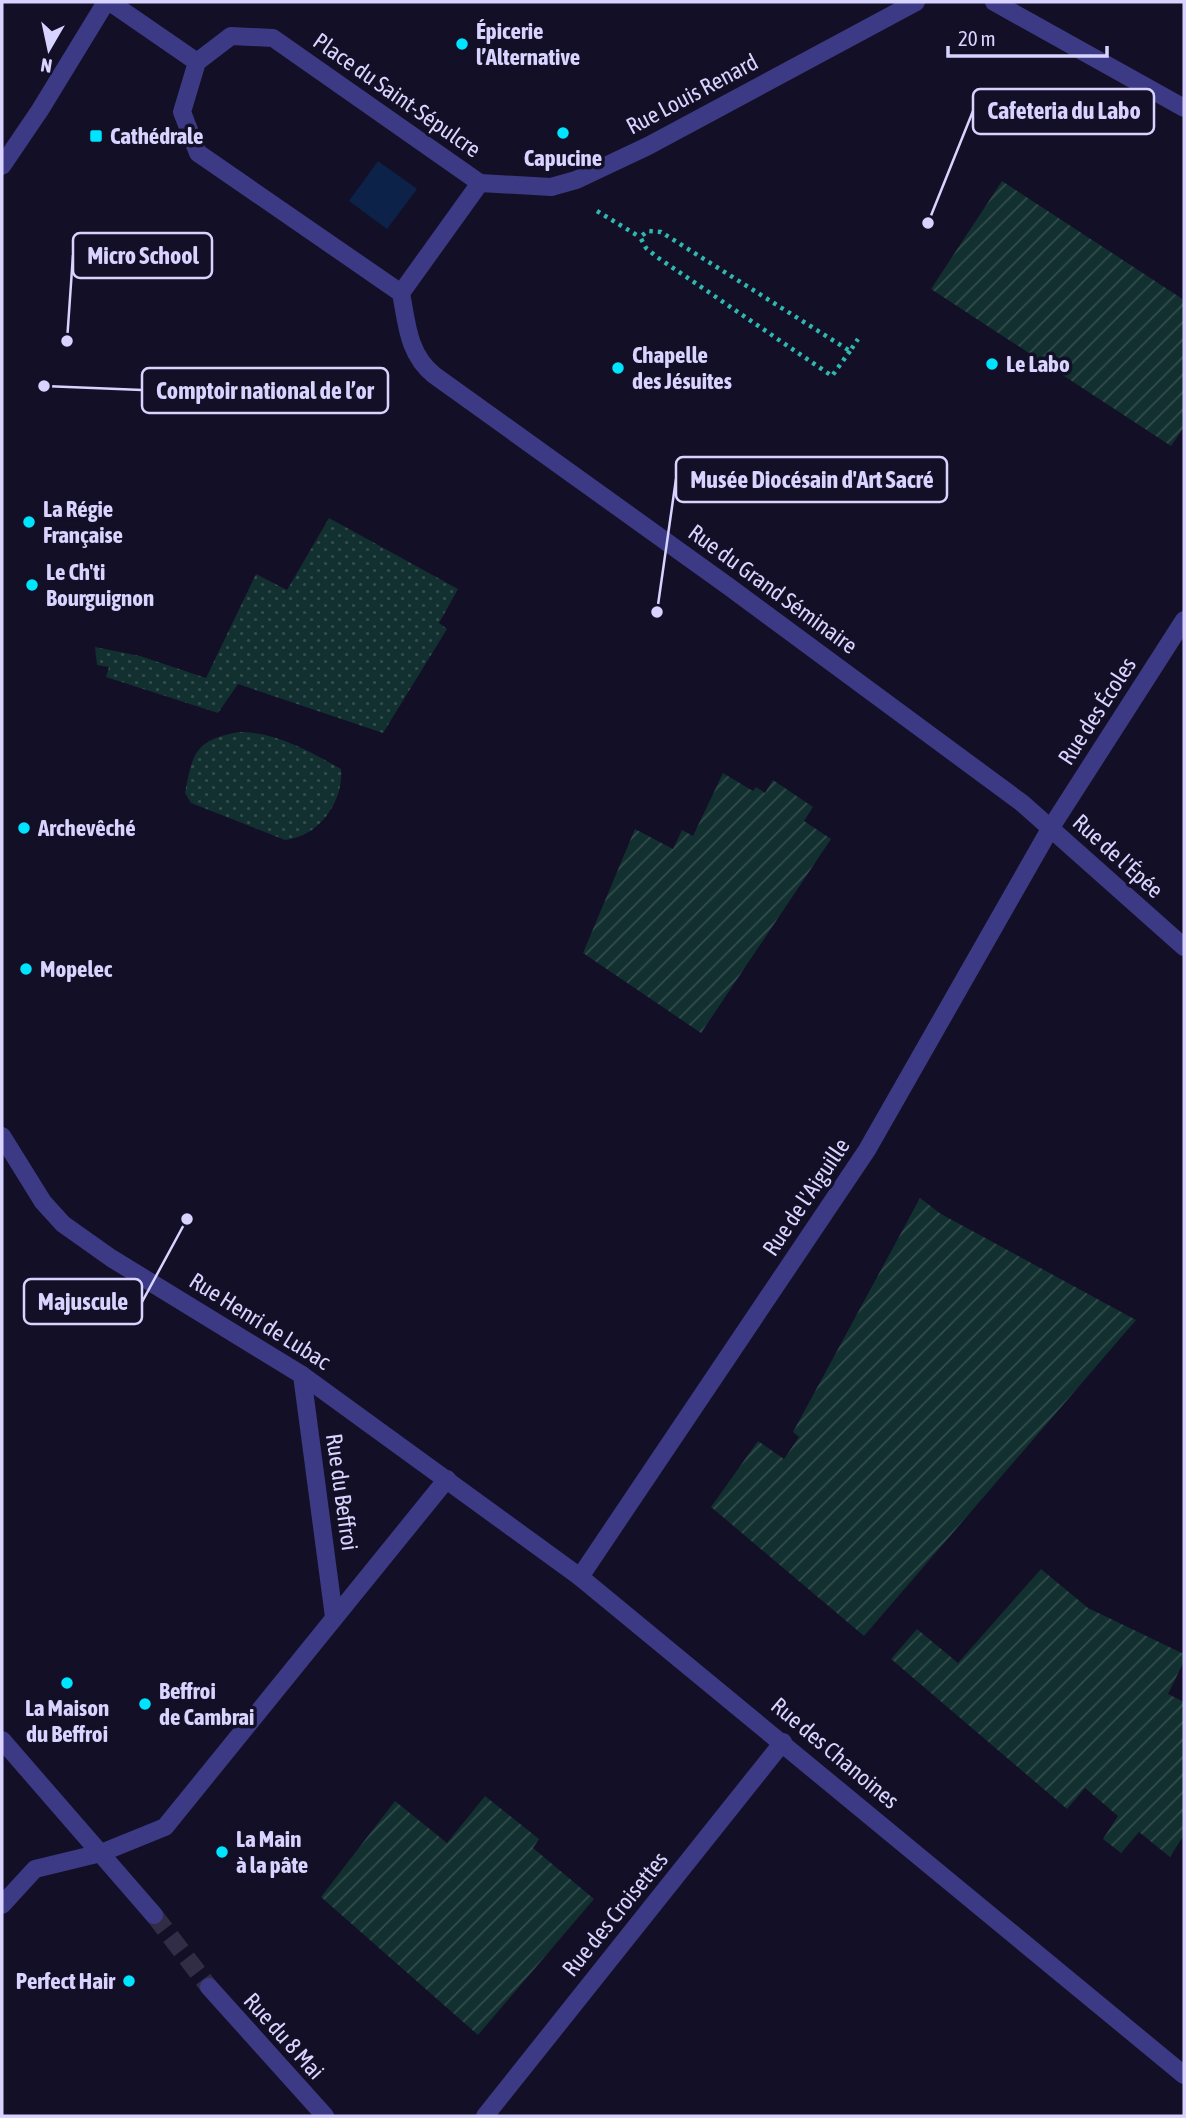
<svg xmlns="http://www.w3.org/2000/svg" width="1186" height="2118" viewBox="0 0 1186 2118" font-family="'Asap Condensed',sans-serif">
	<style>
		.grass { fill: url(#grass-dots) }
		.garden { fill: url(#garden-furrows) }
		.water { fill: #0c2248 }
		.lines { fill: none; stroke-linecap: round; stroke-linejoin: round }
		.street-tunnel { stroke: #312d47; stroke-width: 18; stroke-dasharray: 18 9; stroke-linecap: butt }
		.path { stroke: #2fb8b0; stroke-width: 4.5; stroke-dasharray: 3.5 5; stroke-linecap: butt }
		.lane { stroke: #3d3a85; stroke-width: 18 }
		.street { stroke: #3d3a85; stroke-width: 18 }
		.poi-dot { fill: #00e5ff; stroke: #130f26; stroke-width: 2.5 }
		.labels { text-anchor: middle; stroke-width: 7; stroke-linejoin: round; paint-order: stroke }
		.poi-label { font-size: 23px; font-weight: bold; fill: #d9d4ff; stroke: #130f26; text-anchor: start }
		.street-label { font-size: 23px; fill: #d9d4ff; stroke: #130f26 }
		.leader { fill: none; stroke: #d9d4ff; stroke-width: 2.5 }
		.callout-dot { fill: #d9d4ff; stroke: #130f26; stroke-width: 2.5 }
		.callout { fill: #130f26; stroke: #d9d4ff; stroke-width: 2.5 }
		.callout-label { font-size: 24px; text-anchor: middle; font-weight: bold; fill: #d9d4ff }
	</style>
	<defs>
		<pattern id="grass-dots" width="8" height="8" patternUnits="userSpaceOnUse" patternTransform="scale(1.75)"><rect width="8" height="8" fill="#12302f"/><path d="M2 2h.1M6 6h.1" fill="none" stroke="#344d4e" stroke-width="1.8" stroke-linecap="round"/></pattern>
		<pattern id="garden-furrows" width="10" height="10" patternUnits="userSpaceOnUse" patternTransform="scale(1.75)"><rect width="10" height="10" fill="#12302f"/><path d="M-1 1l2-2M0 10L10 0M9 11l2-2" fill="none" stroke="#344d4e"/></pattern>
	</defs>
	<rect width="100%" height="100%" fill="#130f26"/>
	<g class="grass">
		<path d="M329,518l129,71 -19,34 8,6 -64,104 -145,-49 -20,29 -112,-36 3,-10 -12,-2 -2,-18 45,9 66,22 50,-104 31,16z"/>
		<path d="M239,732c37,0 70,19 102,37 3,32 -22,68 -56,71l-94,-37 -6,-10c8,-41 10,-53 54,-61z"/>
	</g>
	<g class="garden">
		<path d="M1002,181l182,119v127l-13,19 -240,-157z"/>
		<path d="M723,773l30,18 3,-4 9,6 8,-13 40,27 -9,14 27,18 -130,194 -118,-80 52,-124 38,20 9,-19 11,6z"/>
		<path d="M920,1198l21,16 195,106 -272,316 -153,-129 47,-66 26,18 15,-22 -6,-5z"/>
		<path d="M1041,1569l47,39 96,46v7l-16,33 16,8v133l-14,22 -31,-25 -18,21 -18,-14 15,-23 -33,-28 -18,21 -176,-150 26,-30 41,34z"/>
		<path d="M485,1796l54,43 -6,9 61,51 -116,136 -157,-138 74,-96 52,42z"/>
	</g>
	<path class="water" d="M378,161l39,28 -30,40 -38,-28z"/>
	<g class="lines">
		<path class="street-tunnel" d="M154,1915l55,72"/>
		<g class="path">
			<path d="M597,211l43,26"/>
			<path d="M850,351l-18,25 -175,-119 -11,-9 -6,-11 8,-6 13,1 189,119 8,-12"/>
		</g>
		<g class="lane">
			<path d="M110,2l87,60"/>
			<path d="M994,2l190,106"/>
			<path d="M480,183l71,4 25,-7 72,-34 268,-144"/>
			<path d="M401,293c6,31 7,61 33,82l294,211 294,217 162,144"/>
			<path d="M401,293l-203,-140 -16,-41 15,-50 34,-26 42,2 207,145"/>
			<path d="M401,293l79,-110"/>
			<path d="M302,1375l32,242"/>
			<path d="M580,1577l287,-427 183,-321 134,-209"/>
		</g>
		<g class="street">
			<path d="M2,166l38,-56 66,-108"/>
			<path d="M2,1136l41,66 20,22 48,34 191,117 278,202 604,498"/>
			<path d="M2,1740l152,175"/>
			<path d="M2,1905l33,-36 66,-16 64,-26 282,-348"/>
			<path d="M209,1987l116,129"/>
			<path d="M485,2116l298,-374"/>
		</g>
	</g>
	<g class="poi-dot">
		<circle cx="462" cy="44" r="7"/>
		<circle cx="563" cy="133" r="7"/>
		<rect x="89" y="129" width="14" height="14" rx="3.5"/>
		<circle cx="992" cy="364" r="7"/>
		<circle cx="618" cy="368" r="7"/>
		<circle cx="29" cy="522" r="7"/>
		<circle cx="32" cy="585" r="7"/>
		<circle cx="24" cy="828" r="7"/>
		<circle cx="26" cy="969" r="7"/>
		<circle cx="67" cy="1683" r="7"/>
		<circle cx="145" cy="1704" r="7"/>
		<circle cx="222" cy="1852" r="7"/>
		<circle cx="129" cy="1981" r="7"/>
	</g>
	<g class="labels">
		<g class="poi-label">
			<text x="476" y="39">Épicerie<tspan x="476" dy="26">l’Alternative</tspan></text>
			<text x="110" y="144">Cathédrale</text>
			<text x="563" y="166" text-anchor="middle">Capucine</text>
			<text x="632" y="363">Chapelle<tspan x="632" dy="26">des Jésuites</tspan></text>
			<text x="1006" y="372">Le Labo</text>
			<text x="43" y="517">La Régie<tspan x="43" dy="26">Française</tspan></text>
			<text x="46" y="580">Le Ch'ti<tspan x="46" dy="26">Bourguignon</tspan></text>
			<text x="38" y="836">Archevêché</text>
			<text x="40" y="977">Mopelec</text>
			<text x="159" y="1699">Beffroi<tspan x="159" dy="26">de Cambrai</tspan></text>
			<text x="67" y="1716" text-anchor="middle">La Maison<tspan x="67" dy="26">du Beffroi</tspan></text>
			<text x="236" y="1847">La Main<tspan x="236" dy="26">à la pâte</tspan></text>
			<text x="115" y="1989" text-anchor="end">Perfect Hair</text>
		</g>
		<g class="street-label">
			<text transform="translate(692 94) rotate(-28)" y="8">Rue Louis Renard</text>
			<text transform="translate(397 95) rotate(35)" y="8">Place du Saint-Sépulcre</text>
			<text transform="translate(773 589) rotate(36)" y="8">Rue du Grand Séminaire</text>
			<text transform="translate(1097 711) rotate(-57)" y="8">Rue des Écoles</text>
			<text transform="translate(1118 856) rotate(42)" y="8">Rue de l'Épée</text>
			<text transform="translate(806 1197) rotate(-56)" y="8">Rue de l'Aiguille</text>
			<text transform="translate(260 1321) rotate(32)" y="8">Rue Henri de Lubac</text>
			<text transform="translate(342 1492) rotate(82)" y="8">Rue du Beffroi</text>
			<text transform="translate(835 1753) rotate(40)" y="8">Rue des Chanoines</text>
			<text transform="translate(615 1914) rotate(-51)" y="8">Rue des Croisettes</text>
			<text transform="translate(284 2036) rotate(48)" y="8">Rue du 8 Mai</text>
		</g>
	</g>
	<path class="leader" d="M928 223L973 111M67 341L73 255M44 386L142 390M657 612L676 479M187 1219L142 1302"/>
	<g class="callout-dot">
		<circle cx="928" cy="223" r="7"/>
		<circle cx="67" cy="341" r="7"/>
		<circle cx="44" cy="386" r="7"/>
		<circle cx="657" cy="612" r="7"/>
		<circle cx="187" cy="1219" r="7"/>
	</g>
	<g class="callout">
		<rect x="973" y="89" width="181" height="45" rx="7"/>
		<rect x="73" y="233" width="139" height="45" rx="7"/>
		<rect x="142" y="368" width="246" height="45" rx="7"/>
		<rect x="676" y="457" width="271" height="45" rx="7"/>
		<rect x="24" y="1279" width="118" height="45" rx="7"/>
	</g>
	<g class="callout-label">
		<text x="1064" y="119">Cafeteria du Labo</text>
		<text x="143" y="264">Micro School</text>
		<text x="265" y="399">Comptoir national de l’or</text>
		<text x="812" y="488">Musée Diocésain d'Art Sacré</text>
		<text x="83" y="1310">Majuscule</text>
	</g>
	<rect width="1186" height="2118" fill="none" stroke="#d9d4ff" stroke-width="7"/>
	<g transform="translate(49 49) rotate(189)" stroke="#130f26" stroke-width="5" paint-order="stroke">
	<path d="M0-5L12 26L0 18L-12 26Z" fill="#d9d4ff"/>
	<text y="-10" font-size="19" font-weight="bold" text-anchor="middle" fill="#d9d4ff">N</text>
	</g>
	<path d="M948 46v10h159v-10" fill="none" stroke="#d9d4ff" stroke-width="3.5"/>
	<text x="958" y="46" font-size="21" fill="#d9d4ff" stroke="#130f26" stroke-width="5" paint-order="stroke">20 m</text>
</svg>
